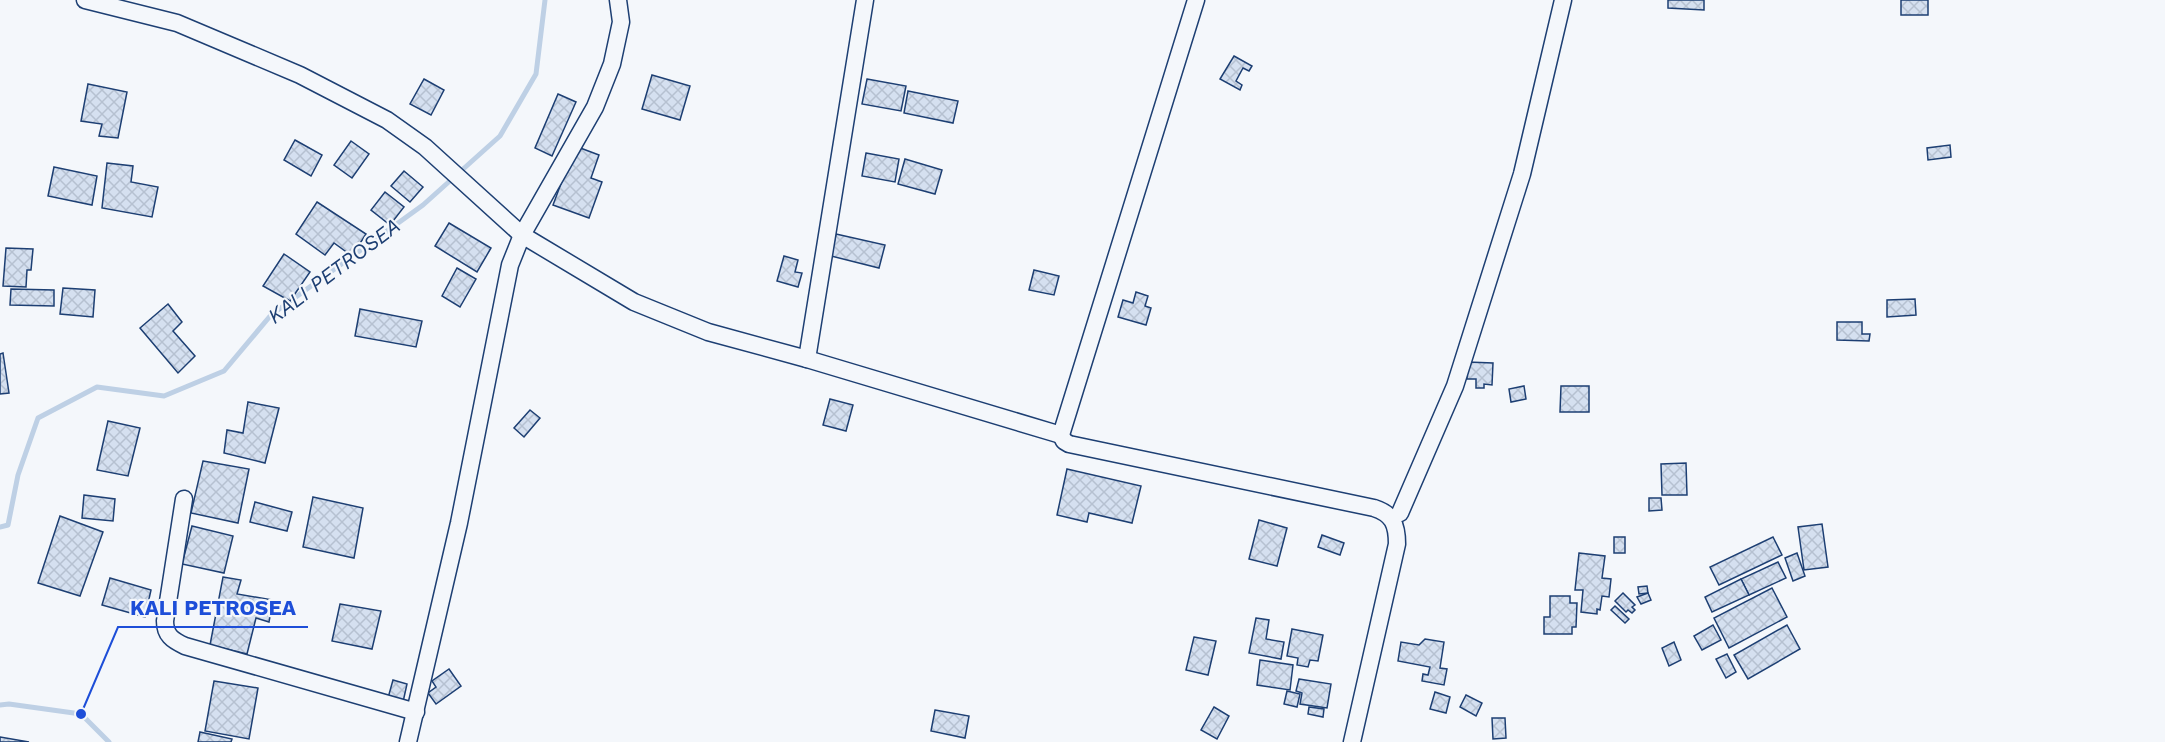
<svg xmlns="http://www.w3.org/2000/svg" width="2165" height="742" viewBox="0 0 2165 742" font-family="'Work Sans',sans-serif">
	<style>
		.lines { fill: none; stroke-linecap: round; stroke-linejoin: round }
		.stream { stroke: #bed0e5; stroke-width: 5 }
		.building { fill: url(#building-cross-hatch); stroke: #1d3f73; stroke-width: 1.5 }
		.minor-casing { stroke: #1d3f73; stroke-width: 19 }
		.minor { stroke: #f4f7fb; stroke-width: 16 }
		.labels { text-anchor: middle; stroke-width: 4.5; stroke-linejoin: round; paint-order: stroke }
		.water-label { font-size: 21px; font-style: italic; fill: #1d3f73; stroke: #f4f7fb }
		.leader { fill: none; stroke: #1d4ed8; stroke-width: 2 }
		.callout-dot { fill: #1d4ed8; stroke: #f4f7fb; stroke-width: 2 }
		.callout-label { font-size: 21px; text-anchor: middle; font-weight: bold; fill: #1d4ed8; stroke: #f4f7fb; stroke-width: 4.5; stroke-linejoin: round; paint-order: stroke }
	</style>
	<defs>
		<pattern id="building-cross-hatch" width="8" height="8" patternUnits="userSpaceOnUse" patternTransform="scale(1.5)"><rect width="8" height="8" fill="#d5e0f0"/><path d="M0 0l8 8M0 8l8-8" fill="none" stroke="#b6c1d1"/></pattern>
	</defs>
	<rect width="100%" height="100%" fill="#f4f7fb"/>
	<g class="lines">
		<g class="stream">
			<path d="M0,527l8,-2 10,-50 20,-57 59,-31 67,9 60,-25 47,-56 152,-110 77,-69 36,-62 9,-74"/>
			<path d="M0,705l9,-1 72,10 28,28"/>
		</g>
	</g>
	<g class="building">
		<path d="M1668,0h36v10l-36,-2z"/>
		<rect x="1901" y="0" width="27" height="15"/>
		<path d="M1234,56l18,10 -3,5 -6,-3 -7,13 6,4 -2,5 -20,-11z"/>
		<path d="M652,75l38,11 -10,34 -38,-11z"/>
		<path d="M424,79l20,11 -13,25 -21,-11z"/>
		<path d="M867,79l39,7 -5,25 -39,-7z"/>
		<path d="M88,84l39,8 -9,46 -19,-2 3,-12 -21,-3z"/>
		<path d="M908,91l50,10 -5,22 -49,-10z"/>
		<path d="M558,94l18,8 -24,54 -17,-8z"/>
		<path d="M295,140l27,15 -11,21 -27,-16z"/>
		<path d="M351,141l18,13 -17,24 -18,-13z"/>
		<path d="M1950,145l1,12 -23,3 -1,-12z"/>
		<path d="M575,146l24,9 -8,23 11,4 -13,36 -36,-13z"/>
		<path d="M866,153l33,6 -4,23 -33,-6z"/>
		<path d="M905,159l37,11 -7,24 -37,-10z"/>
		<path d="M107,163l26,3 -2,16 27,5 -6,30 -50,-9z"/>
		<path d="M54,167l43,9 -5,29 -44,-9z"/>
		<path d="M404,171l19,16 -13,15 -19,-16z"/>
		<path d="M385,192l19,15 -14,18 -19,-15z"/>
		<path d="M317,202l49,32 -14,22 -18,-13 -9,12 -29,-21z"/>
		<path d="M449,223l42,25 -14,24 -42,-26z"/>
		<path d="M836,234l49,11 -6,23 -48,-12z"/>
		<path d="M6,248l27,1 -2,21h-4l-1,17 -23,-1z"/>
		<path d="M284,254l26,18 -20,29 -27,-15z"/>
		<path d="M784,256l14,4 -3,12 7,1 -4,14 -21,-6z"/>
		<path d="M457,268l19,11 -16,28 -18,-11z"/>
		<path d="M1034,270l25,6 -5,19 -25,-5z"/>
		<path d="M63,288l32,2 -2,27 -33,-3z"/>
		<path d="M11,289l43,1v16l-44,-1z"/>
		<path d="M1136,292l12,4 -3,10 6,2 -5,17 -28,-8 5,-17 10,3z"/>
		<path d="M1915,299l1,16 -29,2v-17z"/>
		<path d="M168,304l14,18 -9,9 22,25 -17,17 -38,-45z"/>
		<path d="M360,309l62,12 -6,26 -61,-11z"/>
		<path d="M1837,322h25v12h8l-1,7 -32,-1z"/>
		<path d="M3,353l6,40 -9,1v-40z"/>
		<path d="M1467,362l26,1 -1,22 -8,-1v4h-8v-9h-9z"/>
		<path d="M1524,386l2,13 -15,3 -2,-13z"/>
		<path d="M1561,386h28v26h-29z"/>
		<path d="M830,399l23,6 -7,26 -23,-6z"/>
		<path d="M248,402l31,6 -14,55 -41,-10 3,-23 16,3z"/>
		<path d="M530,410l10,8 -16,19 -10,-9z"/>
		<path d="M108,421l32,7 -12,48 -31,-6z"/>
		<path d="M203,461l46,8 -11,54 -47,-10z"/>
		<path d="M1686,463l1,32h-25l-1,-31z"/>
		<path d="M1067,469l74,17 -9,37 -43,-10 -2,9 -30,-7z"/>
		<path d="M84,495l31,4 -2,22 -31,-3z"/>
		<path d="M313,497l50,11 -9,50 -51,-11z"/>
		<path d="M1649,498h12l1,12 -13,1z"/>
		<path d="M255,502l37,10 -5,19 -37,-9z"/>
		<path d="M60,516l43,16 -23,64 -42,-13z"/>
		<path d="M1259,520l28,8 -10,38 -28,-7z"/>
		<path d="M1822,524l6,43 -24,3 -6,-43z"/>
		<path d="M192,526l41,10 -9,37 -42,-9z"/>
		<path d="M1322,535l22,8 -4,12 -22,-8z"/>
		<rect x="1614" y="537" width="11" height="16"/>
		<path d="M1773,537l9,18 -63,30 -9,-18z"/>
		<path d="M1579,553l26,3 -3,22 9,1 -2,18 -7,-1 -2,14 -3,-1v5l-16,-2 2,-22h-8z"/>
		<path d="M1797,553l8,23 -12,5 -8,-23z"/>
		<path d="M1778,562l8,16 -37,17 -8,-16z"/>
		<path d="M223,577l18,3 -4,14 36,6 -4,22 -13,-4 -9,36 -37,-9z"/>
		<path d="M110,578l41,12 -6,27 -43,-12z"/>
		<path d="M1741,579l8,16 -37,17 -7,-15z"/>
		<path d="M1647,586l1,7 -9,1 -1,-7z"/>
		<path d="M1772,588l15,29 -58,31 -15,-30z"/>
		<path d="M1623,593l12,12 -3,2 3,3 -3,3 -4,-3 -2,2 -11,-11z"/>
		<path d="M1648,593l3,7 -10,4 -4,-7z"/>
		<path d="M1550,596h20v7h7l-1,24h-4v7h-28v-17h6z"/>
		<path d="M340,604l41,7 -9,38 -40,-8z"/>
		<path d="M1615,606l14,13 -4,4 -14,-13z"/>
		<path d="M1256,618l13,2 -3,19 18,3 -3,17 -32,-6z"/>
		<path d="M1713,625l8,15 -19,10 -8,-14z"/>
		<path d="M1787,625l13,24 -52,30 -14,-24z"/>
		<path d="M1292,629l31,6 -5,26 -8,-1 -2,7 -11,-2 1,-7 -11,-2z"/>
		<path d="M1194,637l22,4 -8,34 -22,-5z"/>
		<path d="M1425,639l19,3 -4,26 7,1 -3,16 -22,-4 1,-7 5,1 2,-8 -32,-6 3,-19 18,3z"/>
		<path d="M1674,642l7,18 -12,6 -7,-18z"/>
		<path d="M1727,654l9,18 -10,6 -10,-19z"/>
		<path d="M1260,660l33,5 -3,25 -33,-5z"/>
		<path d="M449,669l12,17 -25,18 -8,-11 8,-6 -4,-6z"/>
		<path d="M1299,679l32,5 -4,24 -27,-4 2,-11 -6,-2z"/>
		<path d="M393,680l14,4 -4,18 -15,-4z"/>
		<path d="M214,681l44,7 -9,51 -44,-8z"/>
		<path d="M1287,691l13,3 -3,13 -13,-3z"/>
		<path d="M1435,692l15,5 -4,16 -16,-4z"/>
		<path d="M1466,695l16,8 -6,13 -16,-9z"/>
		<path d="M1214,707l15,9 -12,23 -16,-9z"/>
		<path d="M1309,707l15,2 -1,8 -15,-3z"/>
		<path d="M935,710l34,6 -4,22 -34,-7z"/>
		<path d="M1492,718h13l1,20 -13,1z"/>
		<path d="M200,732l32,7 -1,3h-33z"/>
		<path d="M0,737l29,5h-29z"/>
	</g>
	<g class="lines">
		<g class="minor-casing">
			<g id="minor">
				<path d="M85,0l92,23 123,52 87,45 38,27 97,88 112,67 74,30 99,27 254,76"/>
				<path d="M1196,0l-135,435 3,6 5,3 305,64c19,6 23,17 23,36l-45,198"/>
				<path d="M807,359l58,-359"/>
				<path d="M184,499l-19,122c0,14 7,19 20,25l231,66"/>
				<path d="M1400,513l55,-127 67,-212 41,-174"/>
				<path d="M408,742l51,-219 51,-258 12,-30 73,-128 17,-43 9,-42 -3,-22"/>
			</g>
		</g>
		<use href="#minor" class="minor"/>
	</g>
	<g class="labels">
		<g class="water-label">
			<text transform="translate(334 271) rotate(-37)" y="7">KALI PETROSEA</text>
		</g>
	</g>
	<path class="leader" d="M81 714L118 627H308"/>
	<circle class="callout-dot" cx="81" cy="714" r="6"/>
	<g class="callout-label">
		<text x="213" y="615">KALI PETROSEA</text>
	</g>
</svg>
